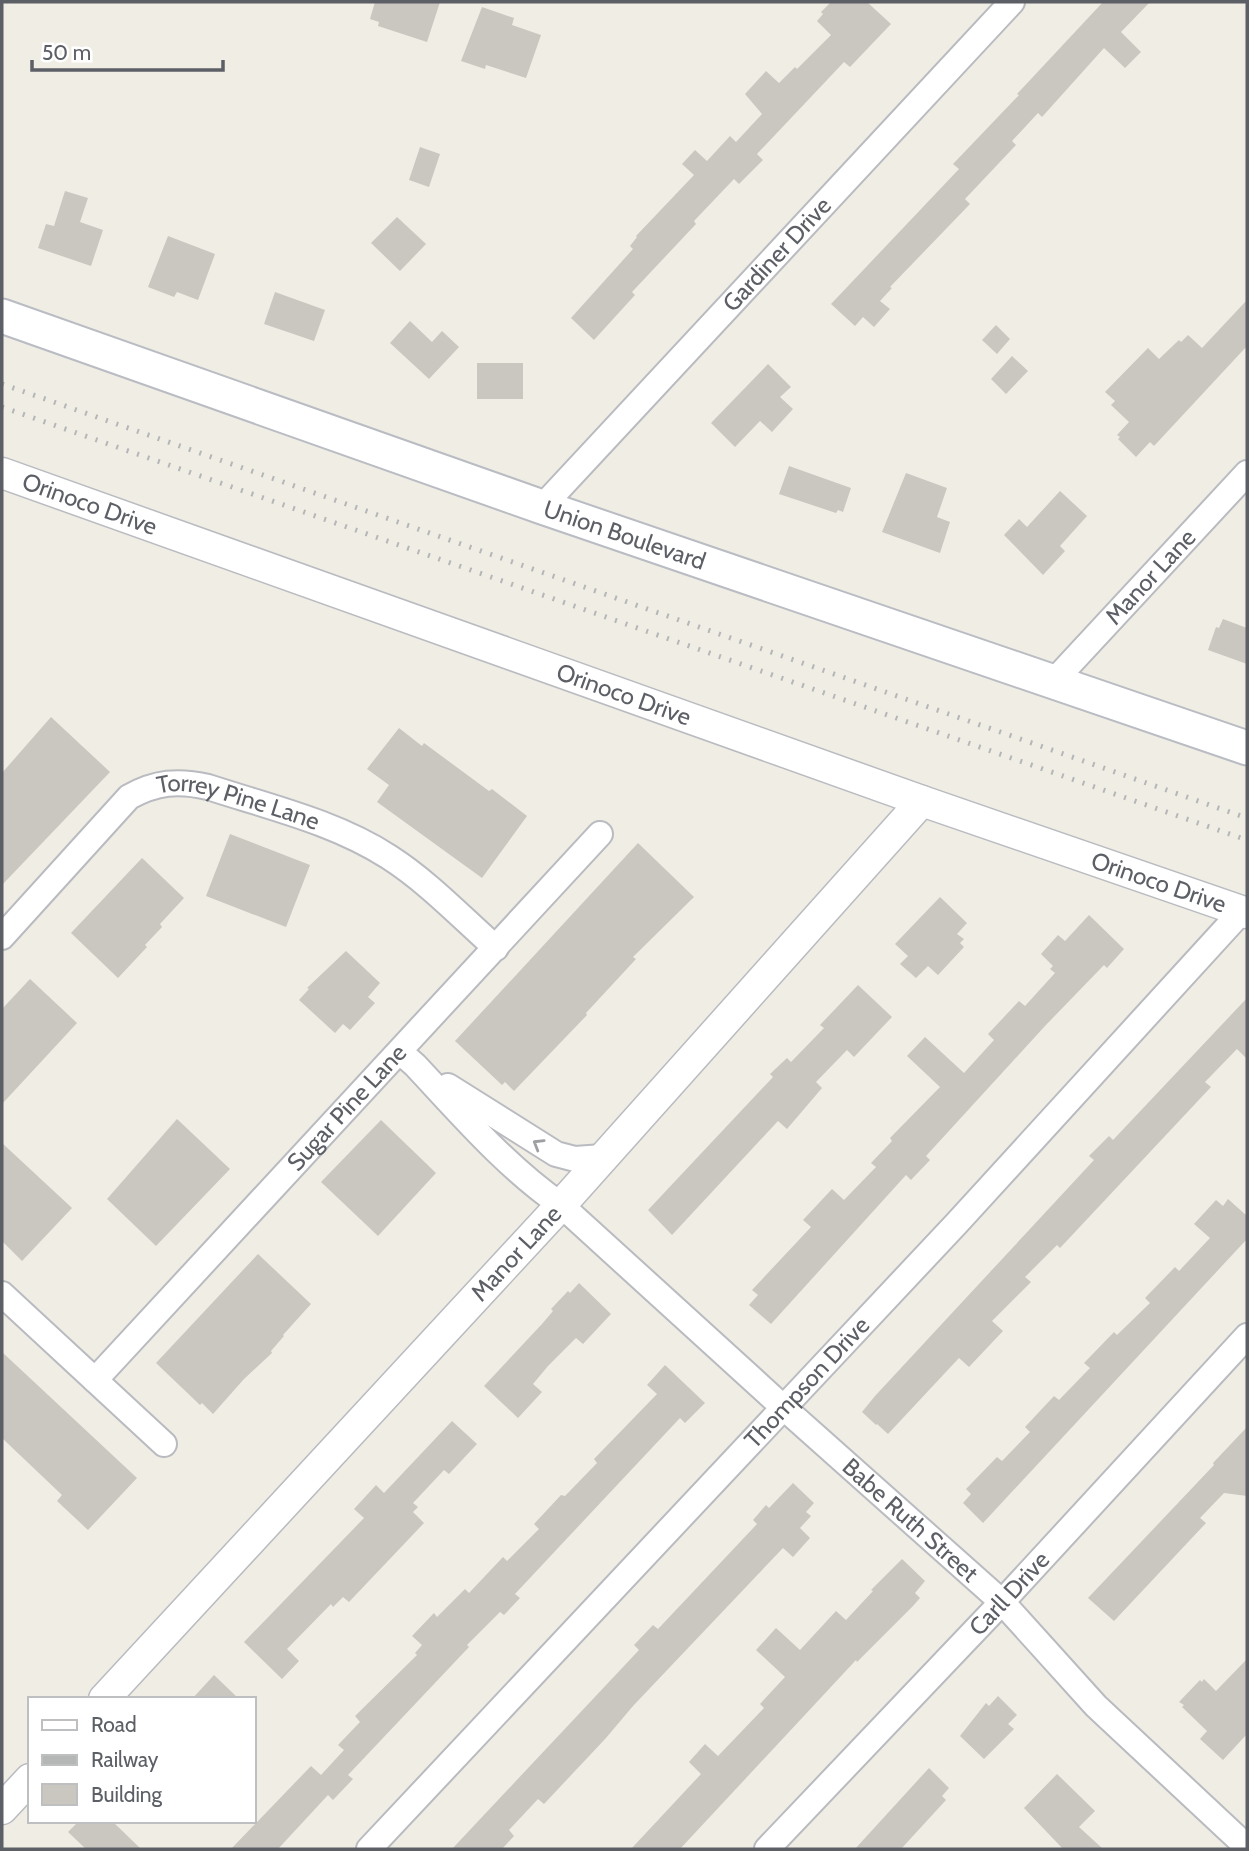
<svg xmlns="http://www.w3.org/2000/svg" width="1249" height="1851" viewBox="0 0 1249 1851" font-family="Cabin,sans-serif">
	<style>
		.building { fill: #cac7c1 }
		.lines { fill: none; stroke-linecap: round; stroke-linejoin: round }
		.minor-casing { stroke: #b9bbc0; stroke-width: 28 }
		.tertiary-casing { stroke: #b9bbc0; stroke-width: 33 }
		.secondary-casing { stroke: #b9bcc2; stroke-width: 37 }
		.minor { stroke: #fff; stroke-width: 24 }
		.tertiary { stroke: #fff; stroke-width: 30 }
		.secondary { stroke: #fff; stroke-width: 33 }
		.rail { stroke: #b5b6b6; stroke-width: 5; stroke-dasharray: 2 9; stroke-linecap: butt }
		.oneway { stroke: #9d9fa3 }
		.labels { text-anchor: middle; stroke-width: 5; stroke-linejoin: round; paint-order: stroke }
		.street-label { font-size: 24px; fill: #5c5f65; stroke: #fff }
	</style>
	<rect width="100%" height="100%" fill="#efede4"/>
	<g class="building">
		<path d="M375,2h65l-13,40 -49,-16 1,-4 -9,-3z"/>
		<path d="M831,2h36l24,22 -41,43 -6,-5 -87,92 6,6 -24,24 -5,-5 -40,42 2,3 -64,68 3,3 -41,45 -23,-22 62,-69 -3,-3 7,-9 -1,-1 58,-61 -12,-11 13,-14 12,11 23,-25 6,6 26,-28 -17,-20 21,-23 13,12 16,-16 2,2 34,-34 -14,-14 6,-7 -2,-2z"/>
		<path d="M1103,2h47l-29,30 20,20 -16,16 -21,-20 -62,69 -4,-4 -26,28 4,4 -51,54 5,5 -80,83 2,1 -12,13 10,8 -16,18 -11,-10 -8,9 -24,-22 128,-135 -6,-5 66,-69 -2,-1z"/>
		<path d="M482,7l32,11 -2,7 29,10 -15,43 -40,-13 -1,4 -24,-8z"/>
		<path d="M420,147l20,7 -11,33 -20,-7z"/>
		<path d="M65,191l23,7 -8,24 23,8 -12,36 -53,-18 8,-24 8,2z"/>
		<path d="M397,217l29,27 -26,27 -29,-28z"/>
		<path d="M168,236l47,18 -17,46 -21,-8 -3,5 -26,-10z"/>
		<path d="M275,292l50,18 -11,31 -50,-17z"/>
		<path d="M1247,300v46l-93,100 -4,-4 -14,15 -18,-18 2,-2 -3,-2 12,-13 -18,-17 4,-4 -10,-9 43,-44 11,11 20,-19 2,2 7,-7 14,13z"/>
		<path d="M410,321l22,21 10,-11 17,16 -30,32 -39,-36z"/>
		<path d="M996,325l14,14 -13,15 -15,-14z"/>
		<path d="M1012,356l16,15 -22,23 -15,-15z"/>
		<rect x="477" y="363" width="46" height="36"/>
		<path d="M768,364l23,23 -11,10 13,12 -21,23 -12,-11 -25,26 -24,-24z"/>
		<path d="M789,466l62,22 -8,24 -5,-2 -2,3 -57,-19z"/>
		<path d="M906,473l41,15 -10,29 13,5 -10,31 -58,-21z"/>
		<path d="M1060,491l27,25 -27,30 5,5 -22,24 -39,-40 15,-16 8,8z"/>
		<path d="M1223,619l24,9v36l-39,-14 8,-23 3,1z"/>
		<path d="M51,717l59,55 -108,113v-112z"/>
		<path d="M399,728l23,18 2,-3 65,48 3,-2 35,27 -45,62 -105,-76 12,-17 -22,-16z"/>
		<path d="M230,834l80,31 -24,62 -80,-31z"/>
		<path d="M638,843l56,54 -61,60 3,2 -50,54 1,2 -73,76 -9,-9 -3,3 -47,-44z"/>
		<path d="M142,858l42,40 -24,26 2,3 -17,18 2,2 -29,31 -47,-45z"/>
		<path d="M940,897l27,26 -10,11 7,5 -4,4 4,4 -26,28 -10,-9 -12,12 -16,-14 8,-8 -13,-12z"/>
		<path d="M1089,915l35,34 -17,19 -3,-3 -59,61 -119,130 4,4 -19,20 -5,-5 -135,149 -22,-19 9,-10 -6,-5 59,-63 -8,-7 29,-31 12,11 32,-33 -5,-4 21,-22 -2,-3 50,-51 -33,-31 18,-19 39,36 30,-33 -6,-6 31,-33 6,5 30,-33 -5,-4 3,-3 -12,-12 17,-19 7,6z"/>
		<path d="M346,951l34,32 -12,14 7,6 -25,27 -7,-6 -8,9 -36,-33 10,-11 -2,-1z"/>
		<path d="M30,979l47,44 -75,81v-95z"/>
		<path d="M858,985l34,32 -38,40 -7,-7 -31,32 6,6 -35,41 -9,-8 -106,114 -24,-25 125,-133 -3,-3 17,-16 4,4 33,-34 -4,-3z"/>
		<path d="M1247,998v61l-10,-10 -32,33 6,5 -151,161 -3,-3 -32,32 6,5 -39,39 11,10 -34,36 -10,-9 -71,76 -11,-10 -1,1 -14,-13 13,-16 219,-236 -5,-4 20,-20 4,4z"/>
		<path d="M177,1119l53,50 -74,77 -49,-47z"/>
		<path d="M381,1120l55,53 -58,63 -57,-54z"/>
		<path d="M2,1143l70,65 -50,53 -20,-20z"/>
		<path d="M1228,1199l19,17v23l-264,284 -20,-20 8,-9 -5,-5 31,-32 5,4 28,-29 -5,-5 29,-31 5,4 31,-32 -6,-5 30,-31 3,3 33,-32 -5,-5 30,-31 4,4 31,-33 -16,-14 22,-24 7,6z"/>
		<path d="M258,1254l53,50 -28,31 1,1 -13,15 1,2 -28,26 -31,35 -11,-11 -2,2 -44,-42z"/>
		<path d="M579,1283l32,31 -28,30 -7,-6 -28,28 -15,18 9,8 -24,26 -34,-32 58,-62 11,-13 -2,-2 17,-18 2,2z"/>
		<path d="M2,1352l135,126 -49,52 -31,-29 5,-6 -60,-57z"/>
		<path d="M665,1365l40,38 -20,20 -5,-5 -92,98 -73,78 5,4 -16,17 -4,-3 -33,33 2,2 -121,128 5,4 -20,21 -5,-5 -50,54h-47l80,-83 10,9 23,-25 -6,-5 22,-23 -5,-6 62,-61 -2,-2 7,-8 -10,-9 22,-23 3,4 28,-28 4,4 34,-36 4,4 32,-32 -5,-5 27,-29 4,1 32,-33 -3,-4 63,-65 -10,-9z"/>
		<path d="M452,1421l25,23 -28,30 -5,-4 -31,33 5,4 -5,5 11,11 -75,79 -6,-5 -10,10 -2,-3 -44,45 12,12 -17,18 -38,-37 120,-124 -10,-9 22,-24 8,8z"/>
		<path d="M1247,1427v69l-23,-3 -24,25 6,5 -92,98 -26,-23 126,-133 -1,-2z"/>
		<path d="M793,1483l21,20 -8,9 5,4 -11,12 10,10 -17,19 -10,-9 -150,158 -27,32 -62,66 -6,-5 -29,31 5,6 -12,13h-50l187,-199 -5,-5 19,-20 5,4 99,-105 -4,-4 13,-15 3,3z"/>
		<path d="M902,1559l23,22 -10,12 5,5 -7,8 -56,56 -1,-2 -176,189h-49l70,-75 -12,-12 16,-18 13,12 46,-48 -4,-4 25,-27 -29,-27 20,-22 24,22 36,-39 10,9 27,-29 -2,-1z"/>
		<path d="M1247,1659v75l-24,26 -23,-21 7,-8 -25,-24 2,-2 -5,-3 21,-22 2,2 2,-3 12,12z"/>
		<path d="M214,1675l25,24h-47z"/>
		<path d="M998,1696l19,19 -9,9 6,5 -30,30 -24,-23 26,-33 3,3z"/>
		<path d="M929,1768l20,20 -7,8 4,4 -45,49h-46z"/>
		<path d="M1057,1774l38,37 -16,16 24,22h-40l-39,-41z"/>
		<path d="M79,1821h33l29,28h-55l-18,-17z"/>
	</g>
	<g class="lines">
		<g class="minor-casing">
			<g id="minor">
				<path id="s1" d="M542,507l470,-505"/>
				<path id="s2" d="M1054,681l193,-208"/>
				<path id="s3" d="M2,937l127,-140c27,-15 49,-17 79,-10 61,20 127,35 181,70 39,25 72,60 107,91"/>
				<path id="s4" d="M400,1052l15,13c46,49 90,101 146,140l223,203 218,194 94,104 151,141"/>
				<path d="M448,1086l108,68 19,5 28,-2"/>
				<path d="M2,1294l162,150"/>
				<path id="s5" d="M95,1380l505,-546"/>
				<path id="s6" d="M369,1849l588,-626 285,-312"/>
				<path id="s7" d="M767,1849l235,-247 245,-266"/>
			</g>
		</g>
		<g class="tertiary-casing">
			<g id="tertiary">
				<path id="s8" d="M2,473l920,328 325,112"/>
				<path id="s9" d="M104,1699l457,-494 361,-404"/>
				<path d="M2,1809l28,-30"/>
			</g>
		</g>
		<g class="secondary-casing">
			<g id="secondary">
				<path id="s10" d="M2,316l540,191 705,241"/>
			</g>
		</g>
		<use href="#minor" class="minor"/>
		<use href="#tertiary" class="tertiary"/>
		<use href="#secondary" class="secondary"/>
		<g class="rail">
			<path d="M2,384l1245,434"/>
			<path d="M2,407l1245,433"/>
		</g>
	</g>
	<defs><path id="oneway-chevron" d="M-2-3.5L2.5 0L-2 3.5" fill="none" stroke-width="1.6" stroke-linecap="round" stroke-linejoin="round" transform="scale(1.75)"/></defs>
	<use class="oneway" href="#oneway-chevron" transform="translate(538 1144) rotate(-149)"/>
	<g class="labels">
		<g class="street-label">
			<text dy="8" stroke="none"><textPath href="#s1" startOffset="345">Gardiner Drive</textPath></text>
			<text dy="8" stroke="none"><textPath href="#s8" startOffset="93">Orinoco Drive</textPath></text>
			<text dy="8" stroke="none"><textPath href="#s10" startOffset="660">Union Boulevard</textPath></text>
			<text dy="8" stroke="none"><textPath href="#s2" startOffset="142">Manor Lane</textPath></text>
			<text dy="8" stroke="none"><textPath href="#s8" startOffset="660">Orinoco Drive</textPath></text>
			<text dy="8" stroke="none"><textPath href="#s3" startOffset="303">Torrey Pine Lane</textPath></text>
			<text dy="8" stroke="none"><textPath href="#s8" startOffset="1227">Orinoco Drive</textPath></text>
			<text dy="8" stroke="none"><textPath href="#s5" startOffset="371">Sugar Pine Lane</textPath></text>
			<text dy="8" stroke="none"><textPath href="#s9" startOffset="607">Manor Lane</textPath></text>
			<text dy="8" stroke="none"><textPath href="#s6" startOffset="640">Thompson Drive</textPath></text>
			<text dy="8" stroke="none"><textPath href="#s4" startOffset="693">Babe Ruth Street</textPath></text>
			<text dy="8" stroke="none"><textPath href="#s7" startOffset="352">Carll Drive</textPath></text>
		</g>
	</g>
	<rect width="1249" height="1851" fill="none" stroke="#5c5f65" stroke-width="7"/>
	<rect x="28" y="1697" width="228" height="126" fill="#ffffff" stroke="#bebfc1" stroke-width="2"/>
	<rect x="42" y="1720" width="35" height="10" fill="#ffffff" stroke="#bebfc1" stroke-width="2"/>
	<text x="91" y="1732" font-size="21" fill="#5c5f65">Road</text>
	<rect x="42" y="1755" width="35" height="10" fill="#b5b6b6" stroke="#bebfc1" stroke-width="2"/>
	<text x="91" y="1767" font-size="21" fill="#5c5f65">Railway</text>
	<rect x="42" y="1784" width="35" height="21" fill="#cac7c1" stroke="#bebfc1" stroke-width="2"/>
	<text x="91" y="1802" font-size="21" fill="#5c5f65">Building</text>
	<path d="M32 60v10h191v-10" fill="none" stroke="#5c5f65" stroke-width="3.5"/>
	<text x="42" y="60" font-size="21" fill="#5c5f65" stroke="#ffffff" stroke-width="5" paint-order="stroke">50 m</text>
</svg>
